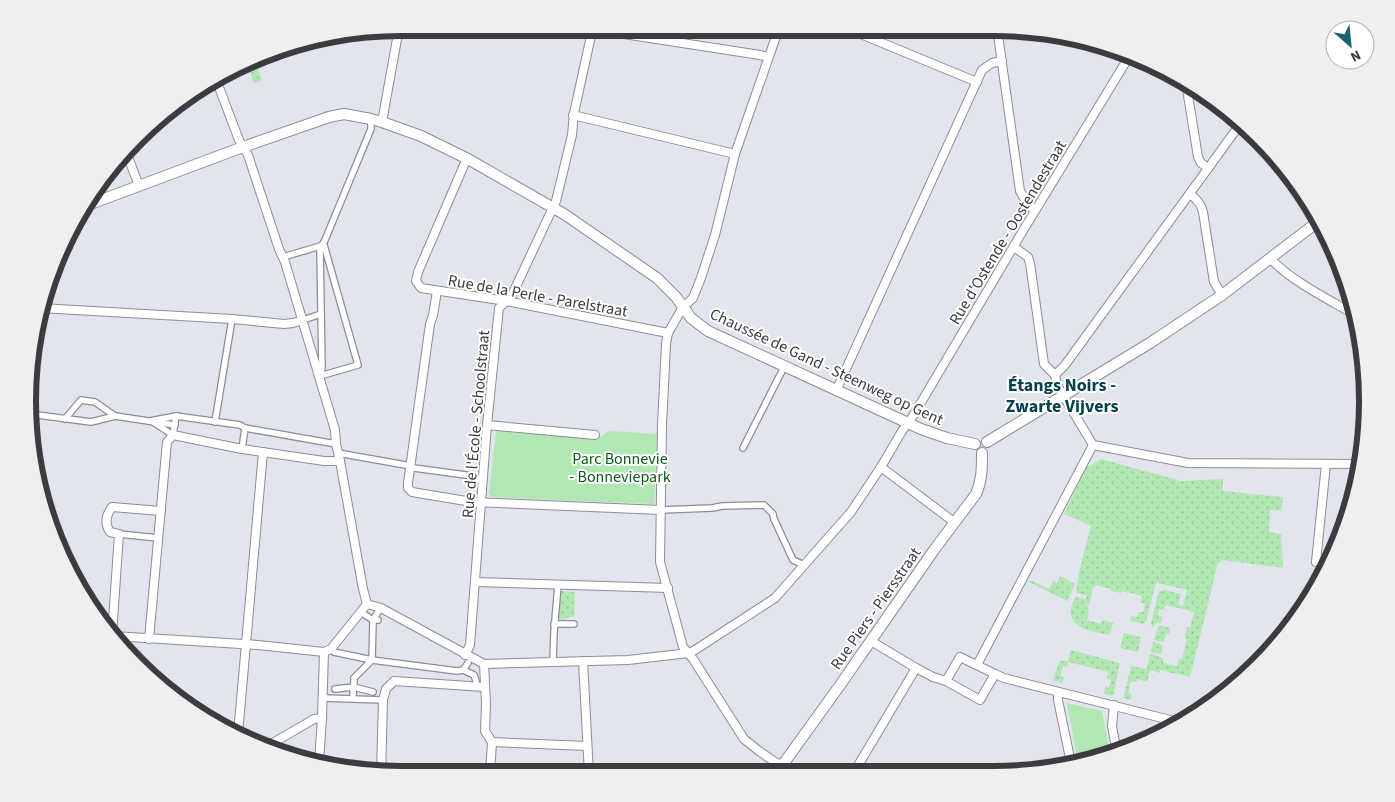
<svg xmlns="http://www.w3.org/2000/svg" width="1395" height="802" viewBox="0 0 1395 802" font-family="'Source Sans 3',sans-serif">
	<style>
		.grass { fill: url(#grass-dots) }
		.park { fill: #b1e7b3 }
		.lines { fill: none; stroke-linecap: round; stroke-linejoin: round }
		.pedestrian-casing { stroke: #8c8d96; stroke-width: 8 }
		.minor-casing { stroke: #8c8d96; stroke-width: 10 }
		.tertiary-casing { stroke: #8c8d96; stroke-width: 12 }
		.pedestrian { stroke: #fff; stroke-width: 5.5 }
		.minor { stroke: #fff; stroke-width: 8 }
		.tertiary { stroke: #fff; stroke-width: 10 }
		.labels { text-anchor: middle; stroke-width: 4; stroke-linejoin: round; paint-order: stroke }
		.street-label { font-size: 16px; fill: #3c3c40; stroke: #fff }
		.park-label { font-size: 16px; fill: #0d5b1c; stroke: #fff }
		.neighbourhood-label { font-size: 18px; font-weight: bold; fill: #03414d; stroke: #fff }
		.rim { fill: none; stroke: #3c3c40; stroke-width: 6 }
	</style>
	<defs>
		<pattern id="grass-dots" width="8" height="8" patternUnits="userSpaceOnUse" patternTransform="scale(1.25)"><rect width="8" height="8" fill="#b1e7b3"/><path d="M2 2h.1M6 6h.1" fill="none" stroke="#99c79b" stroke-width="1.8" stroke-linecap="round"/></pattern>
	</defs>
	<rect width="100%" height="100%" fill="#e2e4ee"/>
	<g class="grass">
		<path d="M255,61l7,19 -8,3 -7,-18z"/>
		<path d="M1101,459l80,22 42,-2v12l60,6 -2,13h-11l-1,22 12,2 2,34 -61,-8 -5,5 -7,31 -20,81 -30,-7v3l-10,-3 -3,12 -10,-3 -1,3 -5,-1 -3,12 4,2 -1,5 -8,-2 8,-32 16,3 3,-15h2l11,4v5l14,3 2,-7h3l5,-20 -2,-1 2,-11 3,1 4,-16 -28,-7 -2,5 -5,-1 -1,6 4,2 -1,6h-5l-3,5 -2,-5 8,-32 5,-1 17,4 -3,10 5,2 4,-16 -31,-7 -10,38 -1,2 -4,1 -11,-3 1,-5 6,1 2,-5h4l2,-8 -4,-2 1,-6 -20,-5 -1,2 -10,-2v-2l-16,-4 -3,4c0,8 -1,12 -5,18l2,3 -2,10 14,4 2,-4 10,3 -3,12c-17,-4 -37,-4 -40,-24l5,-14 11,2 1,-4 -11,-2 4,-25 11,-42 -27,-12 22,-46z"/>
		<path d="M1060,576l15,8 -8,17 -38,-19 1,-2 19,9 5,-8 3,2z"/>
		<path d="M561,591l14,1 -1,25h-4l-8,3 -4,-2z"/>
		<path d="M1159,625l11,3 -1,6 -3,-1 -2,9 -10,-2z"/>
		<path d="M1124,633l17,4 -3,15 -18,-4z"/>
		<path d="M1153,642l10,3 -2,9 -10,-2z"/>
		<path d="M1071,650l49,13 -7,33 -9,-2 1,-7 4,1 2,-9 -4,-1 2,-6 -41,-10 -1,5 -4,-1 -3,10 4,1 -2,6 -9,-3 7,-20 8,1z"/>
	</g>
	<g class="park">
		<path d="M496,431l101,8 13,-8 47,3 -3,70 -162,-7 -3,-3z"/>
		<path d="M1067,703l35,8 8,44 -32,7z"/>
	</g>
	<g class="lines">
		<g class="pedestrian-casing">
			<g id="pedestrian">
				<path d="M283,257l41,-12 34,120 -38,11"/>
				<path d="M303,320l18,-6"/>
				<path d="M320,376l2,-8 -2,-119 5,-9 46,-111v-10"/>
				<path d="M30,414l61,8 24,-6 60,9"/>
				<path d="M65,419l16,-19 14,2 20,14"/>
				<path d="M150,421l26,-5 64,9 5,3 91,16"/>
				<path d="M153,422l20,13 3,-19"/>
				<path d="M215,422l17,-103"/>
				<path d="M743,448l41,-81"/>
				<path d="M242,449l3,-21"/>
				<path d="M338,453l73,13 3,2 59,8 5,4 5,1"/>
				<path d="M661,510l51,-2 10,-2 42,-1 9,9 1,5 19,41 11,5"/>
				<path d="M119,534l39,4"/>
				<path d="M378,612l-5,8h5"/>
				<path d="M554,624h20"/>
				<path d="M334,652l38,8 85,11 6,-1 5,-7"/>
				<path d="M553,662l1,-30 4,-47"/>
				<path d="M463,670l11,5 2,6"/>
				<path d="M354,678l18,-18 1,-40 -8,-5"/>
				<path d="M335,689l19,-2 19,5"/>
				<path d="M353,695l1,-14"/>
				<path d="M323,698l60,2"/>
			</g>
		</g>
		<g class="minor-casing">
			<g id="minor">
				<path d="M585,28l175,27 8,2"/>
				<path d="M779,28l-44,126 -20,81 -14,43 -8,20 -10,9 -15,26 -2,11 -4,81 -2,137 23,85 10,12 51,80 15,12 16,11 27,12"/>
				<path d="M846,28l131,54"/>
				<path d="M997,28l23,163 8,14 7,5"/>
				<path d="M217,82l22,58 9,15 31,94 6,13 50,168 1,14 4,17 23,128 4,15 -36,45 -7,3"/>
				<path d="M1186,83l12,74 3,6 7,5"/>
				<path d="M573,115l162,39"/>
				<path d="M382,122l17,-94"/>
				<path d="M127,154l12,32"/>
				<path d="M468,159l-4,6 -46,107 -2,9 5,7 85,13 162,32"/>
				<path d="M1190,194c7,5 11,10 13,18l11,70 8,13"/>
				<path d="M1014,247l14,10 2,6 14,101 11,11 2,10 36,60 95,18 173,1"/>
				<path d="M1271,259c20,22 59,41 86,57"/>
				<path d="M437,291l-4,24 -3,9 -22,159v5l4,4 60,10 189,8"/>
				<path d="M40,308l192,11 52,5 9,-1 10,-3"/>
				<path d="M1055,375l10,-10 176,-242"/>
				<path d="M836,391l146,-321 10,-7 10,-2"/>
				<path d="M487,425l108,10"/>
				<path d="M1326,464l-10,98 12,3"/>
				<path d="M881,467l73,55"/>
				<path d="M475,582l193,6"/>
				<path d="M367,604l14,4 103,56 144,-4 61,-7 6,-3 80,-52 76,-86 30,-45 21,-36 11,-15 111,-187 106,-174"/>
				<path d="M112,635l7,-101 -9,-2c-6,-9 -4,-17 2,-25l49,4"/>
				<path d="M113,636l145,9 66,7"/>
				<path d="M149,639l18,-197 6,-7 69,14 82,12h16"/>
				<path d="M871,641l45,27 17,9 13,4 34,19 15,-26 -35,-17 -14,24"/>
				<path d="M465,655l5,-10 17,-220 12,-117 13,-13 44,-94 16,-66 2,-22 17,-77 3,-8"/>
				<path d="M583,661l6,113"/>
				<path d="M484,664l2,39 -1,28 7,11 -2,32"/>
				<path d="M977,665l116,-220"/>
				<path d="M995,674l9,4 178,45"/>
				<path d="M1058,692v8l13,63"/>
				<path d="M1114,705l-2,21 5,27"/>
				<path d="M238,734l25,-282"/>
				<path d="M492,742l95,4"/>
				<path d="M266,747l48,-28 8,-1"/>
				<path d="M319,762l3,-44 2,-66"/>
				<path d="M381,774l2,-74 3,-11 8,-8 90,6"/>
				<path d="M853,774l63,-106"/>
			</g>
		</g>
		<g class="tertiary-casing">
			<g id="tertiary">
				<path d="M85,206l158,-59 86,-30 15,-3 27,5 11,3 39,14 47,23 96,55 93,64 19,19 15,21 17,13 213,98 26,9 28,6"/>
				<path d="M987,442l163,-99 72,-48 97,-74"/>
				<path d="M776,774l62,-86 96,-138 42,-56c6,-13 6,-26 6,-41"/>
			</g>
		</g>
		<use href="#pedestrian" class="pedestrian"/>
		<use href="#minor" class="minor"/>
		<use href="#tertiary" class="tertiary"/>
	</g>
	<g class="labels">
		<g class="street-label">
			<text transform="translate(1007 232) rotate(-59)" y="6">Rue d'Ostende - Oostendestraat</text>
			<text transform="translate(538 295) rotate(10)" y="6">Rue de la Perle - Parelstraat</text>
			<text transform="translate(827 366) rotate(25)" y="6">Chaussée de Gand - Steenweg op Gent</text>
			<text transform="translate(475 424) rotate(-85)" y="6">Rue de l'École - Schoolstraat</text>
			<text transform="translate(875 608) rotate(-55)" y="6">Rue Piers - Piersstraat</text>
		</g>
		<g class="park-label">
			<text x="620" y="464">Parc Bonnevie<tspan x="620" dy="18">- Bonneviepark</tspan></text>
		</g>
		<g class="neighbourhood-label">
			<text x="1062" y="391">Étangs Noirs -<tspan x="1062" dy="21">Zwarte Vijvers</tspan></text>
		</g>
	</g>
	<path d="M0 0H1395V802H0ZM401 36H994A365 365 0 0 1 1359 401V401A365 365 0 0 1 994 766H401A365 365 0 0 1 36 401V401A365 365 0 0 1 401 36Z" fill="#efeff0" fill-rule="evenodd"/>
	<path class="rim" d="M401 36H994A365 365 0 0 1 1359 401V401A365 365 0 0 1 994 766H401A365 365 0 0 1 36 401V401A365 365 0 0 1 401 36Z"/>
	<g transform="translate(1350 45) rotate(153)"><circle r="24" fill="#ffffff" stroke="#b1b1b3"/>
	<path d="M0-4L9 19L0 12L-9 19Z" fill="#1b6272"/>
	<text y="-8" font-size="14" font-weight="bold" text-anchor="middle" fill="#3c3c40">N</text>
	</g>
</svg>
